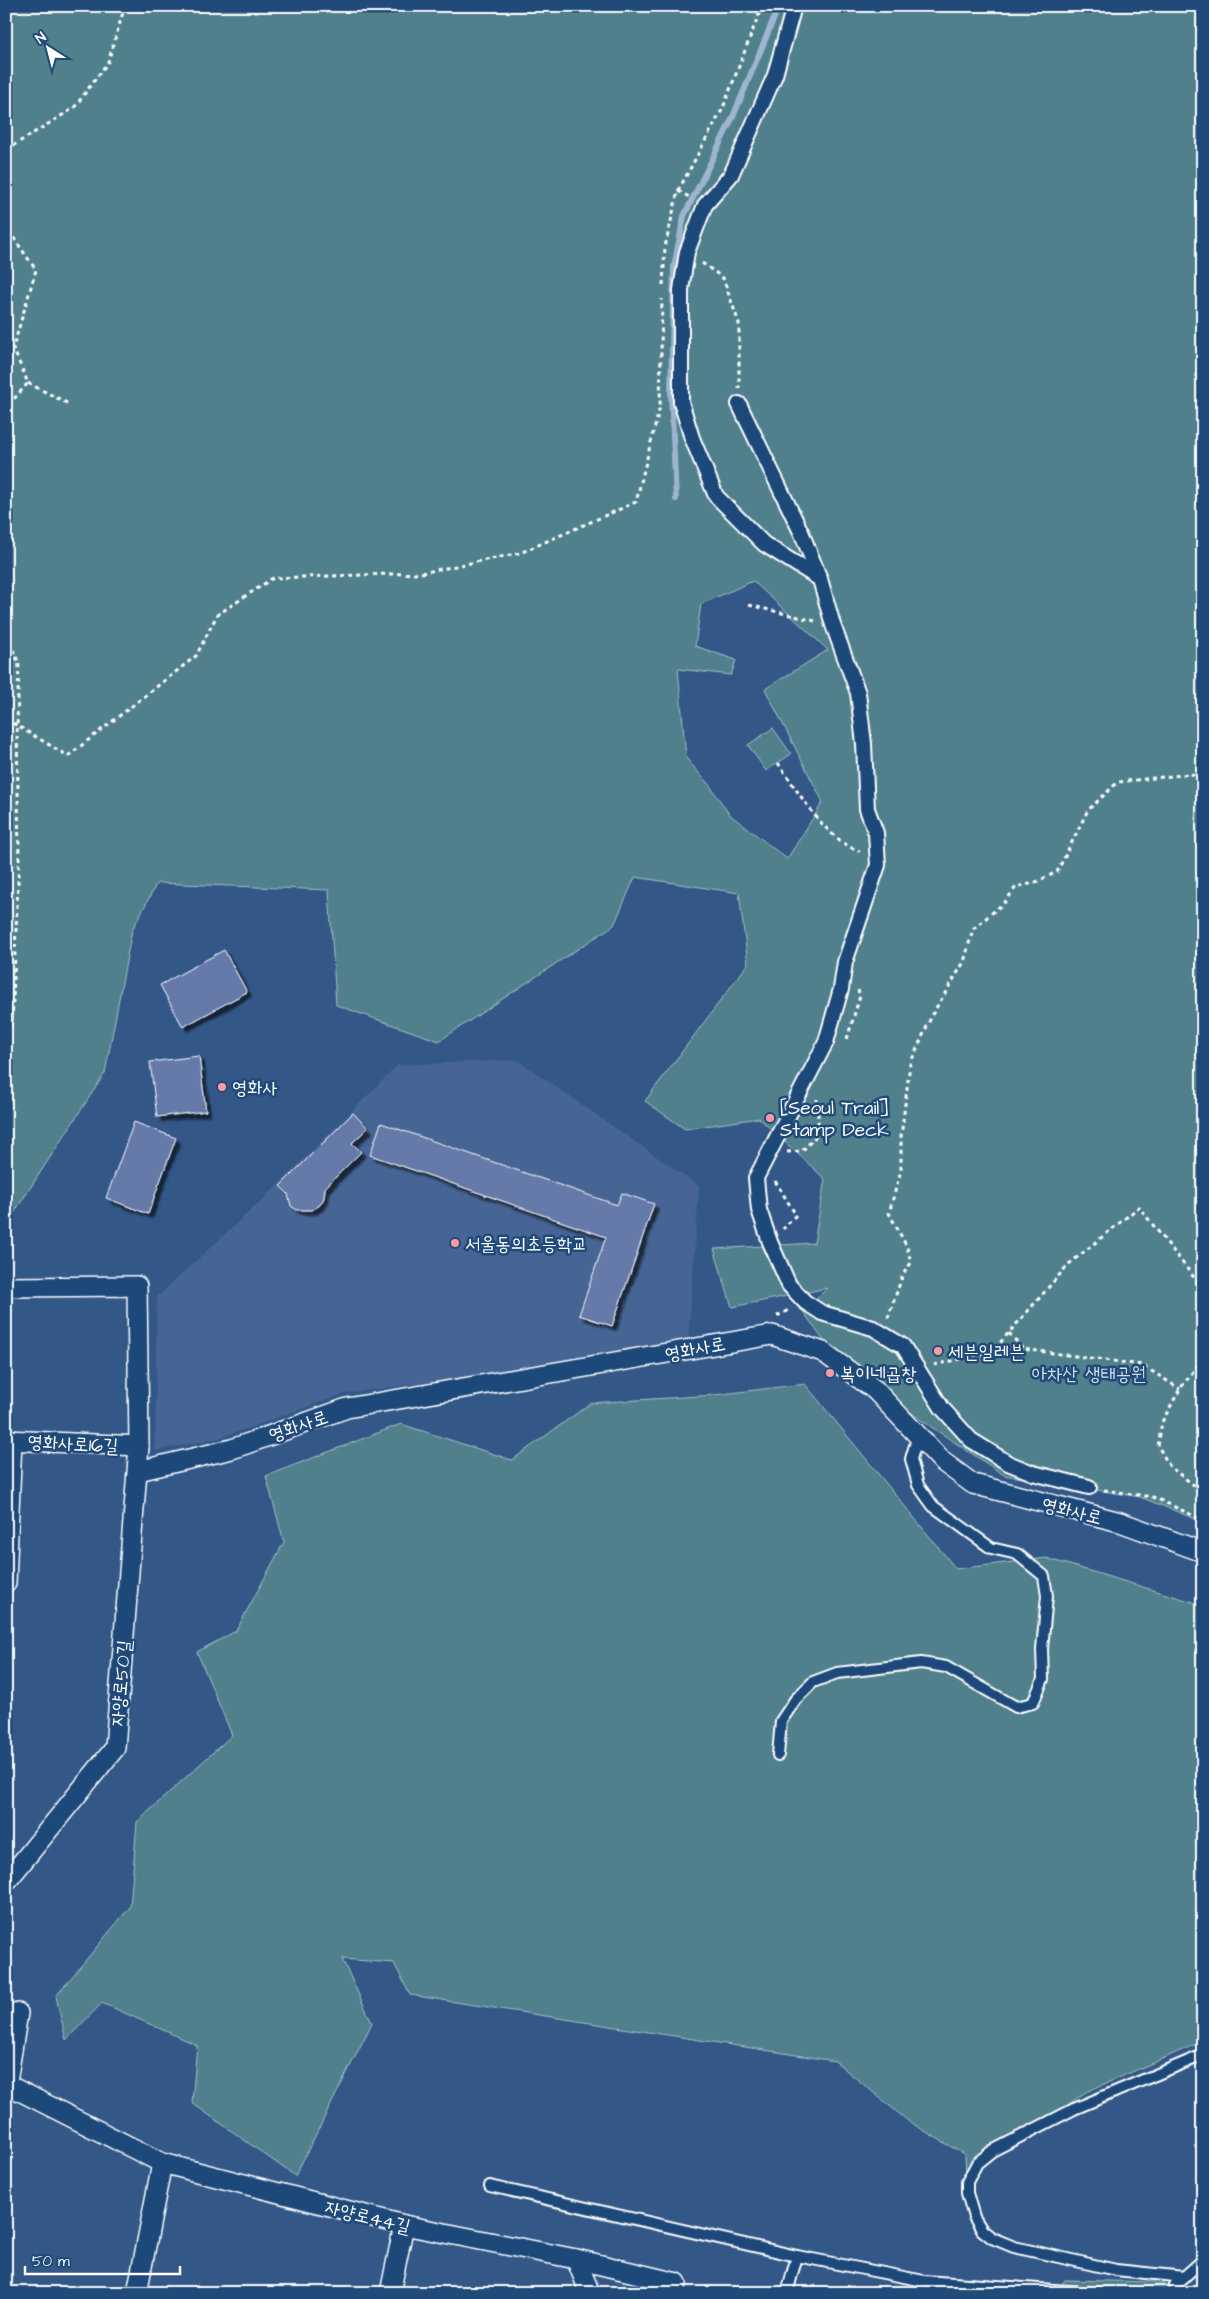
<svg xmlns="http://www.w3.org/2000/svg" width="1209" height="2299" viewBox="0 0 1209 2299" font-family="'Architects Daughter','Poor Story',sans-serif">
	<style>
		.built { fill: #466594 }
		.green { fill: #50808b; stroke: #a8c0c5; fill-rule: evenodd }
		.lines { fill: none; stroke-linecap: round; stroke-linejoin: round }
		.stream { stroke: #9eb5cf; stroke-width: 6 }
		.building { fill: #667aa9; stroke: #fff; filter: url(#shadow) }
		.service-casing { stroke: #fff; stroke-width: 14 }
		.pedestrian-casing { stroke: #fff; stroke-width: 18 }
		.minor-casing { stroke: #fff; stroke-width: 22 }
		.path { stroke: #fff; stroke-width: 3; stroke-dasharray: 4 4; stroke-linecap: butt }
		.service { stroke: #1f4a7a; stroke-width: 10 }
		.pedestrian { stroke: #1f4a7a; stroke-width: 14 }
		.minor { stroke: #1f4a7a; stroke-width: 19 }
		.poi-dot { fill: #ff9aa2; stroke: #1f4a7a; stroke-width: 2 }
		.labels { text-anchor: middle; stroke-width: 5; stroke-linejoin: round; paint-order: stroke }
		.poi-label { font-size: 19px; fill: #fff; stroke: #1f4a7a; text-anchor: start }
		.street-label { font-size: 19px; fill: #fff; stroke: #1f4a7a }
		.park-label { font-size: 19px; fill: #d3dfe2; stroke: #1f4a7a }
	</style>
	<defs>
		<filter id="shadow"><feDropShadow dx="4.5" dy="4.5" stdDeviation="1" flood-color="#0009"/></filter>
	</defs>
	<rect width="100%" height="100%" fill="#335888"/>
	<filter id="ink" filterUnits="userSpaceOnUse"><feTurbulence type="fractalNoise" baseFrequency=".02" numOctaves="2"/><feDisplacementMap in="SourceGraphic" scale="10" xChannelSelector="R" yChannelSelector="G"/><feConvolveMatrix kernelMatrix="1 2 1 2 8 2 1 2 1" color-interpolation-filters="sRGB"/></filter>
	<g filter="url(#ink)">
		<path class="built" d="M517,1060l182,126 -11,156 -73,16 -268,35 -128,45 -64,13 2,-154 118,-109 123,-123z"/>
		<g class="green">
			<path d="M6,6h1197v1516l-63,-25 -136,-22 -83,-55 -90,-69 -29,-41 26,-22 -96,19 -18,-58 100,-6 11,-64 -66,-61 -74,11 -40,-28 103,-137 -9,-71 -104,-16 -21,48 -175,116 -103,-36 -7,-115 -172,-7 -25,47 -27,143 -99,152zM753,581l75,69 -63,39 58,113 -36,57 -58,-45 -19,-28 -24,-28 -8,-89 53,6 5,-15 -41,-14 6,-42z"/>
			<path d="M773,728l18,26 -25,17 -18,-26z"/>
			<path d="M805,1384l151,185 90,-11 157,47v436l-117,51 -120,84 -1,-21 -57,-34 -73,-60 -425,-66 -16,-32 -52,-4 30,64 -77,153 -103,-73 5,-58 -95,-42 -36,37 -10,-44 74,-89 7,-85 95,-87 -35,-83 39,-21 48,-89 -18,-66 135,-52 111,36 79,-57 123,-8z"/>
			<path d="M1065,2280l89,2 49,11h-147z"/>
		</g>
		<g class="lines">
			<path class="stream" d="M676,499l-5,-106 3,-126 10,-51 49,-99 46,-111"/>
		</g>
		<g class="building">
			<path d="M224,950l23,42 -64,35 -23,-42z"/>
			<path d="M199,1056l7,55 -49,6 -7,-55z"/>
			<path d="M353,1113l15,15 -16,15 9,9 -36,36 -1,10 -4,7 -8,5h-15l-6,-4 -3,-12 -8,-8z"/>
			<path d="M134,1122l42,16 -28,76 -42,-16z"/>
			<path d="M381,1123l236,82 5,-12 32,11 -42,122 -33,-11 27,-78 -236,-82z"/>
		</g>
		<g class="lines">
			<g class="service-casing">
				<g id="service">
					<path d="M778,1755l3,-34 14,-21 18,-18 24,-9 84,-10 25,4 70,40 17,-4 10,-24 -1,-30 5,-53 -3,-20 -27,-22 -26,-6 -58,-42 -15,-21 -7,-26 7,-24"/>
					<path d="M490,2186l307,70 127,25 175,12"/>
					<path d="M1184,2277l-68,-7 -102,-23 -22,-9 -10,-8 -8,-13 -7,-24v-11l10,-19 15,-12 82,-42 129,-54"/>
					<path d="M1175,2285l28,-25"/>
					<path d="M787,2293l10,-37"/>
					<path d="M919,2293l5,-12"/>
				</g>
			</g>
			<g class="pedestrian-casing">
				<g id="pedestrian">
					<path d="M794,6l-19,69 -44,100 -26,30 -18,47 -6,38v112l11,36 24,58 48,48 56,35"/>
					<path d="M739,404l63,130 18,45 13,46 25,68 6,51 3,65 9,24 2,32 -33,97 -4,27 -15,53 -70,136 3,32 11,32 19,43 16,17 17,11 51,15 30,18 39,62 29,32 37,23 25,10 56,14"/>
				</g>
			</g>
			<g class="minor-casing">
				<g id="minor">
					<path d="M6,1287l131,-1 2,160 -24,302 -109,134"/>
					<path d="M6,1440l133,6"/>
					<path d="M138,1471l94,-22 115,-41 425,-73 51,17 52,38 68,72 30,22 147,38 83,30"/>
					<path d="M6,1583l6,-143"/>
					<path d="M6,2084l156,79 242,62 172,34 101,24"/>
					<path d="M6,2088l12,-75"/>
					<path d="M576,2259l14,34"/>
					<path d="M137,2293l25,-130"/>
					<path d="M390,2293l14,-68"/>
				</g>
			</g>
			<g class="path">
				<path d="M6,150l68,-42 34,-46 17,-56"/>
				<path d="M6,191l3,40 27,39 -23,78 15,35 -22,25"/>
				<path d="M678,191l13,7"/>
				<path d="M702,263l21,15 16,45v65"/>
				<path d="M663,285l2,-38 13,-56 45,-83 39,-102"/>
				<path d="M28,383l41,21"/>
				<path d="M749,605l66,16"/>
				<path d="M6,635l13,28 -2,63 2,133 -7,164 -6,14"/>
				<path d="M6,719l62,37 128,-100 21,-41 56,-37 148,-5 99,-20 116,-51 24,-96 2,-107"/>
				<path d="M778,763c20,28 48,78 82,88"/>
				<path d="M847,1039l13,-43 -2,-6"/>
				<path d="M787,1152l15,-1 17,-18 -2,-34"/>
				<path d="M775,1181l21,34 -13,14"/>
				<path d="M777,1316l12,-6"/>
				<path d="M888,1318l15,-44 8,-11 -4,-16 -18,-34 12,-43v-33l9,-73 23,-51 31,-51 9,-33 32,-27 11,-15 18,-4 23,-11 31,-62 30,-28 72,-8 13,2"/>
				<path d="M1009,1333l14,16 119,16 38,24"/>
				<path d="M1203,1358l-23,31 -18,33 -4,24 12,21 33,25"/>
				<path d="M934,1365l58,-13 77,-88 70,-57 64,82"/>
				<path d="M1104,1490l49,7 50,23"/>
			</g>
			<use href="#service" class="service"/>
			<use href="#pedestrian" class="pedestrian"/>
			<use href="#minor" class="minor"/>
		</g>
	</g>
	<g class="poi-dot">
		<circle cx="222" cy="1087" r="5"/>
		<circle cx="770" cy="1118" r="5"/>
		<circle cx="455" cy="1243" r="5"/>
		<circle cx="938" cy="1351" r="5"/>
		<circle cx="830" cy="1373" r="5"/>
	</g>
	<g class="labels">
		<g class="poi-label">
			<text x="232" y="1094">영화사</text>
			<text x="780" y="1114">[Seoul Trail]<tspan x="780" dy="22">Stamp Deck</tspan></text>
			<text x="465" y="1250">서울동의초등학교</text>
			<text x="948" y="1358">세븐일레븐</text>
			<text x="840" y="1380">복이네곱창</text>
		</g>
		<g class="street-label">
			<text transform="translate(695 1348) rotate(-11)" y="7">영화사로</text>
			<text transform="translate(298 1425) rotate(-19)" y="7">영화사로</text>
			<text transform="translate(73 1443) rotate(3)" y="7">영화사로16길</text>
			<text transform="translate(1072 1510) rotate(14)" y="7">영화사로</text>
			<text transform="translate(120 1683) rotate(-85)" y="7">자양로50길</text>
			<text transform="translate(368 2216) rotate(14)" y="7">자양로44길</text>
		</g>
		<g class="park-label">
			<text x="1089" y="1380">아차산 생태공원</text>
		</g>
	</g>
	<rect width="1209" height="2299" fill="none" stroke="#1f4a7a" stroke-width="25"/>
	<rect x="12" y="12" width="1184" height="2274" fill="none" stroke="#fff" stroke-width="2" filter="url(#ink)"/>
	<g transform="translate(48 48) rotate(324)" stroke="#1f4a7a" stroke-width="4" paint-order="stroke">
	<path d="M0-4L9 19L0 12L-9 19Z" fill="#ffffff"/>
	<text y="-8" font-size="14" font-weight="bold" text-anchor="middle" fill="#ffffff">N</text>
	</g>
	<path d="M25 2266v8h155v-8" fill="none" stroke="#ffffff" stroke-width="2.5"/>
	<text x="32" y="2266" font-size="15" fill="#ffffff" stroke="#1f4a7a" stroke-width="4" paint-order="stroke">50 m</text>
</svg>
